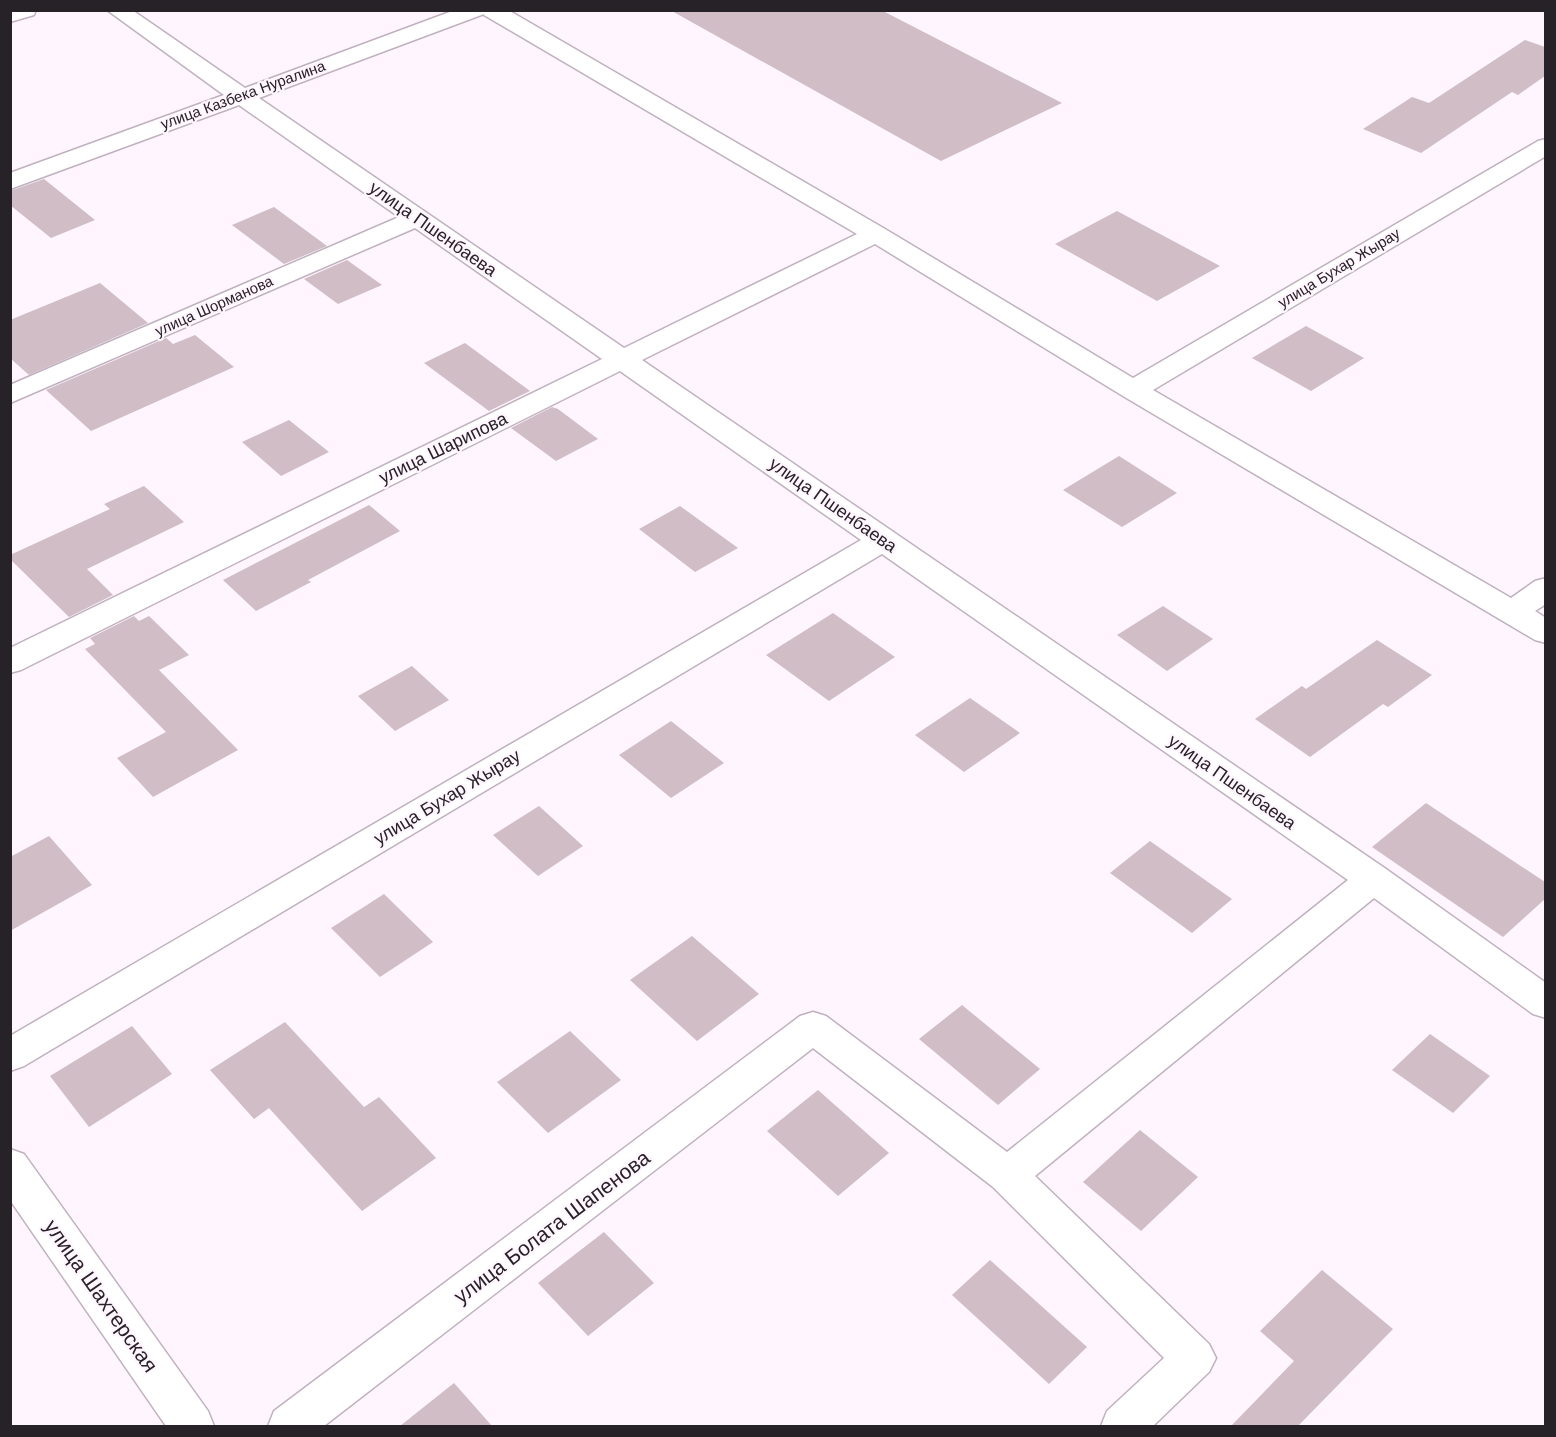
<svg xmlns="http://www.w3.org/2000/svg" width="1556" height="1437" viewBox="0 0 1556 1437" font-family="Arial,sans-serif">
	<style>
		.building { fill: #d0bdc6 }
		.lines { fill: none; stroke-linecap: round; stroke-linejoin: round }
		.minor-casing { stroke: #c0b1bf; stroke-width: 3 }
		.minor { fill: #fff; fill-rule: evenodd }
		.labels { text-anchor: middle; stroke-width: 4.5; stroke-linejoin: round; paint-order: stroke }
		.far-street-label { font-size: 15px; fill: #272227; stroke: #fff5fe }
		.street-label { font-size: 18px; fill: #272227; stroke: #fff5fe }
		.near-street-label { font-size: 21px; fill: #272227; stroke: #fff5fe }
	</style>
	<rect width="100%" height="100%" fill="#fff5fe"/>
	<g class="building">
		<path d="M670,10h211l181,93 -121,58z"/>
		<path d="M1525,40l20,7v29l-27,19 -6,-3 -91,61 -58,-24 49,-32 17,6z"/>
		<path d="M44,179l51,41 -44,18 -41,-33v-14z"/>
		<path d="M274,207l53,39 -43,18 -52,-39z"/>
		<path d="M1117,211l103,55 -63,35 -102,-57z"/>
		<path d="M347,260l35,25 -44,19 -34,-25z"/>
		<path d="M100,283l48,40 -119,52 -19,-17v-38z"/>
		<path d="M1306,326l58,32 -53,33 -59,-33z"/>
		<path d="M195,335l39,32 -143,64 -45,-41 120,-52 7,6z"/>
		<path d="M465,343l65,48 -41,20 -65,-48z"/>
		<path d="M552,407l6,2 40,30 -42,22 -45,-33z"/>
		<path d="M289,420l40,32 -48,24 -39,-34z"/>
		<path d="M1119,456l58,37 -55,34 -59,-37z"/>
		<path d="M144,486l40,36 -97,47 26,26 -44,22 -59,-58v-4l100,-46 -6,-5z"/>
		<path d="M369,505l31,26 -92,49 3,2 -55,29 -33,-31z"/>
		<path d="M680,506l58,42 -43,24 -56,-43z"/>
		<path d="M1163,606l50,33 -46,32 -50,-36z"/>
		<path d="M833,613l62,44 -66,44 -63,-46z"/>
		<path d="M134,616l5,5 10,-5 40,39 -30,15 79,80 -85,47 -36,-39 49,-26 -81,-83 10,-5 -5,-6z"/>
		<path d="M1377,640l55,35 -44,32 -5,-3 -73,53 -55,-38 47,-33 4,3z"/>
		<path d="M412,666l37,34 -54,31 -37,-35z"/>
		<path d="M970,698l50,35 -56,39 -49,-37z"/>
		<path d="M671,721l53,42 -53,35 -52,-43z"/>
		<path d="M1426,803l119,79v17l-42,38 -131,-90z"/>
		<path d="M539,806l44,40 -45,30 -45,-41z"/>
		<path d="M49,836l43,49 -82,46v-74z"/>
		<path d="M1150,841l82,58 -40,34 -82,-60z"/>
		<path d="M384,894l49,48 -53,35 -49,-49z"/>
		<path d="M692,936l67,58 -62,47 -67,-61z"/>
		<path d="M962,1005l78,64 -42,36 -79,-66z"/>
		<path d="M285,1022l79,85 15,-10 57,61 -74,53 -93,-103 -15,11 -44,-49z"/>
		<path d="M132,1026l40,48 -83,53 -39,-51z"/>
		<path d="M570,1031l51,49 -73,53 -51,-51z"/>
		<path d="M1430,1034l60,42 -37,37 -61,-43z"/>
		<path d="M818,1090l71,63 -51,43 -71,-65z"/>
		<path d="M1140,1130l58,47 -57,54 -58,-49z"/>
		<path d="M604,1232l50,51 -66,53 -50,-53z"/>
		<path d="M990,1260l97,87 -38,37 -97,-89z"/>
		<path d="M1322,1270l71,59 -95,97h-67l63,-65 -34,-30z"/>
		<path d="M454,1383l38,43h-92z"/>
	</g>
	<g class="lines">
		<g class="minor-casing">
			<g id="minor">
				<path d="M10,10h26l-2,5 -24,7z"/>
				<path d="M107,10h25l113,78 210,-78h53l377,219 248,149 405,-237 8,-2v17l-393,234 358,208 24,-17 11,-3v26l-11,7 11,7v25l-11,-3 -412,-244 -248,-152 -233,116 744,509 160,114v35l-13,-4 -159,-116 -339,278 174,168 7,14 -7,14 -56,54h-52l6,-15 57,-53 -171,-171 -180,-139 -489,378h-56l6,-15 526,-395 13,-4 13,4 181,136 341,-272 -466,-326 -858,512 -14,5v-35l851,-496 -241,-169 -599,299 -11,3v-25l592,-289 -187,-131 -405,175v-18l389,-168 -160,-112 -229,84v-16l214,-78zM484,14v1l373,219 -233,114 -365,-250z"/>
				<path d="M10,1149l14,5 184,257 6,15h-48l-156,-226z"/>
			</g>
		</g>
		<use href="#minor" class="minor"/>
	</g>
	<g class="labels">
		<g class="far-street-label">
			<text transform="translate(243 95) rotate(-20)" y="5">улица Казбека Нуралина</text>
			<text transform="translate(1339 268) rotate(-31)" y="5">улица Бухар Жырау</text>
			<text transform="translate(214 306) rotate(-24)" y="5">улица Шорманова</text>
		</g>
		<g class="street-label">
			<text transform="translate(433 229) rotate(35)" y="6">улица Пшенбаева</text>
			<text transform="translate(443 448) rotate(-26)" y="6">улица Шарипова</text>
			<text transform="translate(833 505) rotate(35)" y="6">улица Пшенбаева</text>
			<text transform="translate(1232 782) rotate(35)" y="6">улица Пшенбаева</text>
			<text transform="translate(447 797) rotate(-31)" y="6">улица Бухар Жырау</text>
		</g>
		<g class="near-street-label">
			<text transform="translate(552 1227) rotate(-37)" y="7">улица Болата Шапенова</text>
			<text transform="translate(101 1296) rotate(55)" y="7">улица Шахтерская</text>
		</g>
	</g>
	<rect width="1556" height="1437" fill="none" stroke="#272227" stroke-width="24"/>
</svg>
